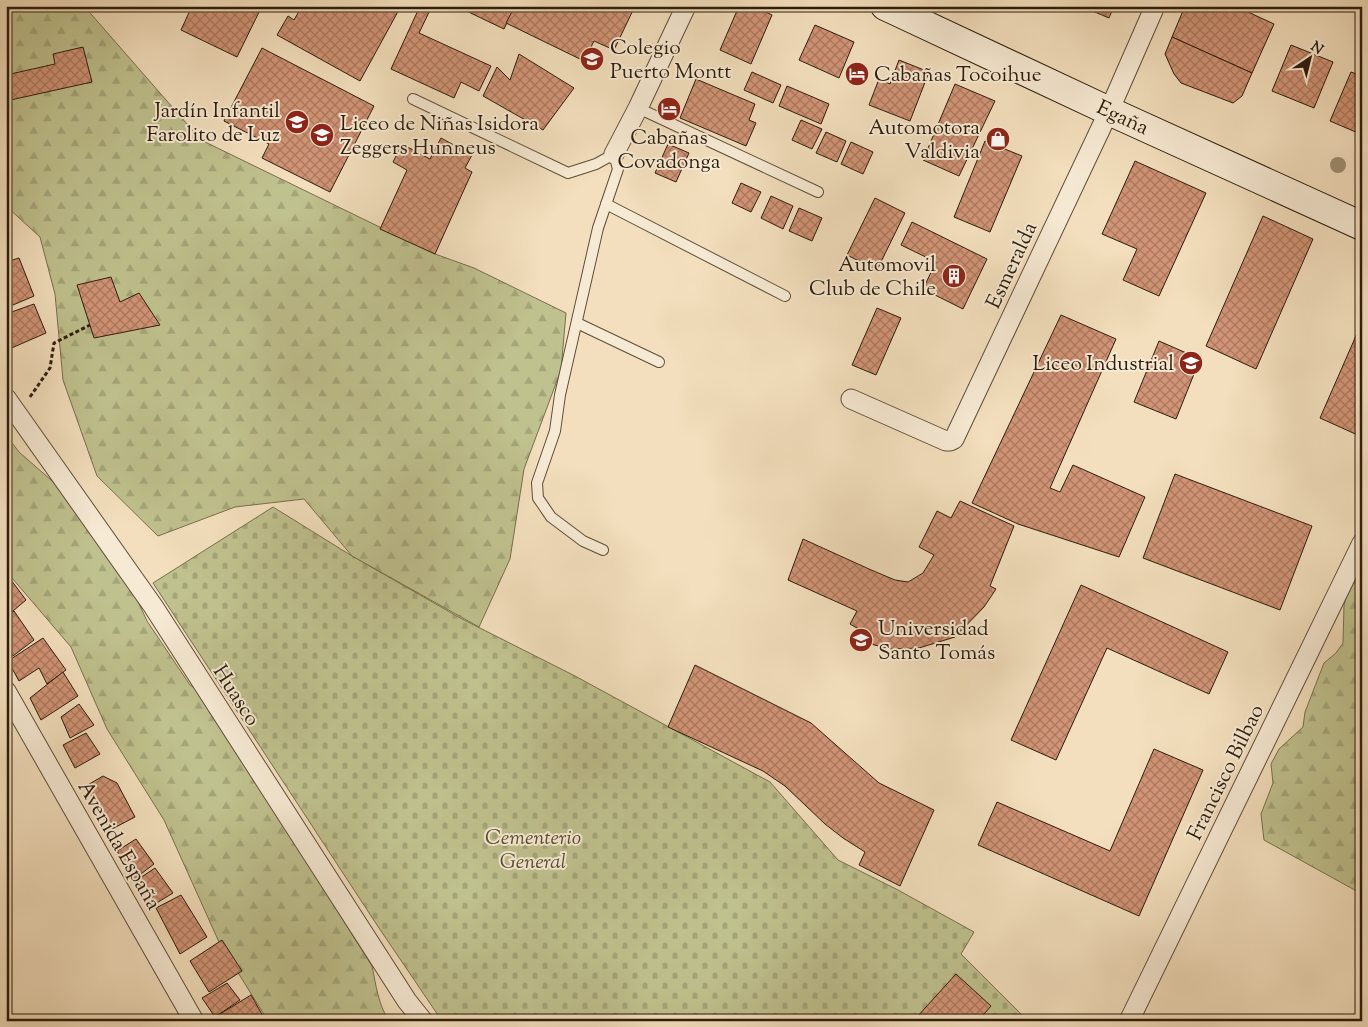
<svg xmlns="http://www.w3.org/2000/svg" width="1368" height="1027" viewBox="0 0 1368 1027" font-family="'Sorts Mill Goudy',serif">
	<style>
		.forest { fill: url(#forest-firs); stroke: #766f4c }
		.cemetery { fill: url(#cemetery-stones); stroke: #766f4c }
		.building { fill: url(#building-cross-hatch); stroke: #2d1d0b }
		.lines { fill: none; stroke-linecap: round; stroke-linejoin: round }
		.service-casing { stroke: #5e4e38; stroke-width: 12 }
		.minor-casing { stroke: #5e4e38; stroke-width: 21 }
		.secondary-casing { stroke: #2d1d0b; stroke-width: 30 }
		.path { stroke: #2d1d0b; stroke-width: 3; stroke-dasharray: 4 2.5; stroke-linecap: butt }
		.service { stroke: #f7ead4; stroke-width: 10 }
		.minor { stroke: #f7ead4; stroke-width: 19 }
		.secondary { stroke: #f7ead4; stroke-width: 28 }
		.tree { fill: #9e8f71 }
		.labels { text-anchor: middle; stroke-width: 4; stroke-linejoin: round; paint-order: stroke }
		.poi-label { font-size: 21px; fill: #2d1d0b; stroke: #f7ead4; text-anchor: start }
		.street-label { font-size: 21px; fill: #2d1d0b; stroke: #f7ead4 }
		.park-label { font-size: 21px; font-style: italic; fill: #594e32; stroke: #f7ead4 }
	</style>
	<defs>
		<pattern id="forest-firs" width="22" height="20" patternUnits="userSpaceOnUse" patternTransform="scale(1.25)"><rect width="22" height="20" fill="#bfc18e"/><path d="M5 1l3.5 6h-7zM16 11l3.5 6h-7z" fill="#a4a579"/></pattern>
		<pattern id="cemetery-stones" width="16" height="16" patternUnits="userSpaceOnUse" patternTransform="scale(1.25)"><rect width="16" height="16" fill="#bfc18e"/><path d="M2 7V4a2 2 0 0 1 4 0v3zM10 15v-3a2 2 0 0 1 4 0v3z" fill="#a4a579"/></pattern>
		<pattern id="building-cross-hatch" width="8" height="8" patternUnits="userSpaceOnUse" patternTransform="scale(1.25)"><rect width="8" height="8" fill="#d19476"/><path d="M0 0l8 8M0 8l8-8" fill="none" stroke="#aa785f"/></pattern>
	</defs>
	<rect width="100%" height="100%" fill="#f3dfbd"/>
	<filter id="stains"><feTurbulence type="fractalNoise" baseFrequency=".004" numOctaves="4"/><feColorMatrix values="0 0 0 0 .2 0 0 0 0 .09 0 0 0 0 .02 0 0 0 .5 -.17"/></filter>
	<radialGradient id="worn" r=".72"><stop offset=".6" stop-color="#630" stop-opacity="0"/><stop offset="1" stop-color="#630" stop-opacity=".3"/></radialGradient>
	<g class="forest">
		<path d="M6,6h78l117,134 234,114 39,14 92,45 -5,57 -37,99 -14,90 -31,68 -127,-71 -48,-57 -69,8 -77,29 -61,-60 -34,-96 -8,-86 -15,-57 -34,-31z"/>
		<path d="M6,435l13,17 56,49 53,79 19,41 43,64 10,7 172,274c4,19 6,38 17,55h-121l-49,-79 -55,-122 -57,-91 -36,-82 -65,-76z"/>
		<path d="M1362,572v322l-98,-54 -3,-26 12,-31 -2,-19 8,-15 24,-22 2,-15 19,-49 12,-10 7,-10 1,-38 5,-18z"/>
	</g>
	<path class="cemetery" d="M273,507l79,49 110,63 113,57 195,106 68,78 60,30 76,42 -13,22 67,67h-586l-65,-96 -224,-342z"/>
	<g class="building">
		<path d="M192,6h70l-25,51 -56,-27z"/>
		<path d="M302,6h99l-41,75 -83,-46 11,-19 6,4z"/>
		<path d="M420,6l11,2 -12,25 72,33 -12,25 -18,-9 -7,16 -63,-29z"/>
		<path d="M456,6h59l-11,23z"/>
		<path d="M515,6h120l-21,44 -20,-9 -10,20 -78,-38z"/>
		<path d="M739,6h14l19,9 -21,49 -31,-14z"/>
		<path d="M1081,6h33l-5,12z"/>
		<path d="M1185,6h50l39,18 -22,49 -80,-36z"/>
		<path d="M815,25l39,17 -15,36 -40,-18z"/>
		<path d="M1172,37l80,36 -10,23 -9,7 -52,-20 -7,-9 -9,-20z"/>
		<path d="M1291,45l42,17 -19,46 -42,-17z"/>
		<path d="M83,47l9,35 -86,19v-26l49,-11 -2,-10z"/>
		<path d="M262,48l112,58 -44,86 -68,-34 7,-14 -45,-23z"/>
		<path d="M519,54l55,34 -31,42 -60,-34 14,-29 13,13z"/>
		<path d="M899,60l30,12 -19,49 -41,-16 10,-26 11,5z"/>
		<path d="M752,72l29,13 -8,18 -29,-13z"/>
		<path d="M1351,72l11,4v49l-4,8 -28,-12z"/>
		<path d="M696,79l59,25 -6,16 7,3 -10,23 -66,-28z"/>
		<path d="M955,84l40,17 -36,75 -36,-16z"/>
		<path d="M787,86l42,18 -8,20 -42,-18z"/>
		<path d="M801,120l21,9 -10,20 -20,-9z"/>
		<path d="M826,132l20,9 -9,21 -21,-9z"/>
		<path d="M441,138l31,17 -7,13 7,4 -37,82 -55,-25 27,-59 -14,-8 9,-18 28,15z"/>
		<path d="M985,141l37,15 -32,76 -36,-15z"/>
		<path d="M851,142l22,10 -10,22 -22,-10z"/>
		<path d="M668,144l21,9 -13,29 -21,-9z"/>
		<path d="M1135,161l71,32 -47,103 -36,-16 14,-31 -35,-15z"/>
		<path d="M741,183l20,9 -10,20 -19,-9z"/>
		<path d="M771,196l22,10 -10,23 -22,-11z"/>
		<path d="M875,198l30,15 -28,57 -30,-15z"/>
		<path d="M799,208l23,10 -10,23 -23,-10z"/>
		<path d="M1263,216l50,23 -57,130 -50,-23z"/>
		<path d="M912,222l75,37 -24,50 -40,-20 13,-27 -35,-17z"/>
		<path d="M19,258l15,38 -28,12v-46z"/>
		<path d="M111,277l9,25 19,-9 21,32 -66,13 -17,-53z"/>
		<path d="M34,304l12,29 -39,17 -1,-36z"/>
		<path d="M877,308l24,10 -25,57 -24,-10z"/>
		<path d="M1061,315l55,24 -66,149 10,4 13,-27 72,32 -26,60 -101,-33 -46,-21z"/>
		<path d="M1362,322v115l-42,-19z"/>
		<path d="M1159,341l41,18 -24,60 -42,-17z"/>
		<path d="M1175,474l137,52 -32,84 -137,-52z"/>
		<path d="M960,501l54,25 -24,60 6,3 -12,18 -29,30 -36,11 -28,1 -33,-8 4,-10 -12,-7 7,-13 -69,-31 15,-41 66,30 26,11 13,2 15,-9 11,-18 -15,-8 18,-36 14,7z"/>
		<path d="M11,580l15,20 -19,16 -1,-34z"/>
		<path d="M1081,585l147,67 -19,42 -102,-46 -51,112 -45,-20z"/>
		<path d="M14,611l20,29 -21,16 -7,-10v-5l6,-5 -6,-9v-11z"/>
		<path d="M43,638l23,32 -19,14 -8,-16 -20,13 -11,-20z"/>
		<path d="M695,665l116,58 68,60 55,27 -34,76 -41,-21 6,-13 -22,-14 -18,-14 -40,-38 -22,-15 -95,-44z"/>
		<path d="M63,672l15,24 -37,24 -11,-22z"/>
		<path d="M79,704l15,21 -24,13 -9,-21z"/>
		<path d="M86,733l14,21 -25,14 -12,-23z"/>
		<path d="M1154,749l49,21 -64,146 -161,-71 19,-43 113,49z"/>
		<path d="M103,776l14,7 18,34 -25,13 -24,-44z"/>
		<path d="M136,839l18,25 -21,16 -16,-29z"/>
		<path d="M155,868l18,25 -18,11 -15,-26z"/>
		<path d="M181,895l26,42 -27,17 -24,-46z"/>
		<path d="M222,940l20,31 -33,21 -19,-31z"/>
		<path d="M956,974l35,32 -13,15h-59l-3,-3z"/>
		<path d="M227,983l13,17 -25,17 -13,-19z"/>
		<path d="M251,995l12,21 -8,5h-38l-2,-4z"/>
	</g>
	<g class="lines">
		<g class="service-casing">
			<g id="service">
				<path d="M413,99l155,74 28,-9 18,-10 4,15 -20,59 -38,167 -5,36 -18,52 1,15 13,19 32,24 20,9"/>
				<path d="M638,108l180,84"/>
				<path d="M606,204l179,92"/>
				<path d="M577,323l82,39"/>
			</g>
		</g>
		<g class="minor-casing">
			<g id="minor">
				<path d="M614,154l24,-46 48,-102"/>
				<path d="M6,398l147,208 254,395 16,20"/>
				<path d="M851,399l95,42h4l4,-2 155,-328 46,-105"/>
				<path d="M6,691l188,330"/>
				<path d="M1129,1021l233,-478"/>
			</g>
		</g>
		<g class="secondary-casing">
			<path id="secondary" d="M885,6l224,105 253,115"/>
		</g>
		<path class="path" d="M30,397l20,-29 4,-25 36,-18"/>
		<use href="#service" class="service"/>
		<use href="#minor" class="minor"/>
		<use href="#secondary" class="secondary"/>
	</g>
	<circle class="tree" cx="1338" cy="165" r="8"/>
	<defs>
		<g id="school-disc" transform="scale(1.25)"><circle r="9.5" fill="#8f2418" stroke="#f7ead4"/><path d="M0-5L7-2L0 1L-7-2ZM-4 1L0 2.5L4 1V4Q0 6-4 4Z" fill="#fff"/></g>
		<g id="hotel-disc" transform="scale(1.25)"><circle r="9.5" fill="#8f2418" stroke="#f7ead4"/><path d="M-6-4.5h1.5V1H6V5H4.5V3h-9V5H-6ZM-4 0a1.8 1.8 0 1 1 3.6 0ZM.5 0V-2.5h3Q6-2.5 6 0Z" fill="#fff"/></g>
		<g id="shop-disc" transform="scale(1.25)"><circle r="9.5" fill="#8f2418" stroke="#f7ead4"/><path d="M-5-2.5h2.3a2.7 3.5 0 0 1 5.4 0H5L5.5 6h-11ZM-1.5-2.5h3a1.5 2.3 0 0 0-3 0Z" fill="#fff"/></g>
		<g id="building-disc" transform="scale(1.25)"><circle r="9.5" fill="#8f2418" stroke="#f7ead4"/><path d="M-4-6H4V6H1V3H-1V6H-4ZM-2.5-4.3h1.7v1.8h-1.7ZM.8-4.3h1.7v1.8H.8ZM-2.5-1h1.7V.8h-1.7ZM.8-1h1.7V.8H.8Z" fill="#fff"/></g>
		<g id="university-disc" transform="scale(1.25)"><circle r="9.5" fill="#8f2418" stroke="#f7ead4"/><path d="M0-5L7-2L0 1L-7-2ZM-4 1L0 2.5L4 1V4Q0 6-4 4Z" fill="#fff"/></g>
	</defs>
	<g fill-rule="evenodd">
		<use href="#school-disc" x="592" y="59"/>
		<use href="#hotel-disc" x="857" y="74"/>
		<use href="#hotel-disc" x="669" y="109"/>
		<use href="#school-disc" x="297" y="122"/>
		<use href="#school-disc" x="322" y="135"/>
		<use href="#shop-disc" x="998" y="139"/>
		<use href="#building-disc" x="954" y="276"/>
		<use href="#school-disc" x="1191" y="363"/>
		<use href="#university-disc" x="861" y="640"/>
	</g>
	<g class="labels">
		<g class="poi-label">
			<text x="610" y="54">Colegio<tspan x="610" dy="24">Puerto Montt</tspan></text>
			<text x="874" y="81">Cabañas Tocoihue</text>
			<text x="280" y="117" text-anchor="end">Jardín Infantil<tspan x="280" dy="24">Farolito de Luz</tspan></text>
			<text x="340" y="130">Liceo de Niñas Isidora<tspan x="340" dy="24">Zeggers Hunneus</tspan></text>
			<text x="980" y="134" text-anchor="end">Automotora<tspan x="980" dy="24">Valdivia</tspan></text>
			<text x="669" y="144" text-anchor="middle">Cabañas<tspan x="669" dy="24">Covadonga</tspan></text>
			<text x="936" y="271" text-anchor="end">Automovil<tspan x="936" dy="24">Club de Chile</tspan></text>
			<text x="1174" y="370" text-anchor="end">Liceo Industrial</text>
			<text x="878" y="635">Universidad<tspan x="878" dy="24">Santo Tomás</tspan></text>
		</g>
		<g class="street-label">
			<text transform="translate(1123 117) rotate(25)" y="7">Egaña</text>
			<text transform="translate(1011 265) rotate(-65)" y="7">Esmeralda</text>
			<text transform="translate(237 695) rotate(57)" y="7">Huasco</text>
			<text transform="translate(1225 772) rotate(-64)" y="7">Francisco Bilbao</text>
			<text transform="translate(120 845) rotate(60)" y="7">Avenida España</text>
		</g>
		<g class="park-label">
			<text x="533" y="844">Cementerio<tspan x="533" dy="24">General</tspan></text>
		</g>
	</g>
	<rect width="1368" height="1027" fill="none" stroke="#f3dfbd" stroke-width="25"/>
	<rect x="8" y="8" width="1353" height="1012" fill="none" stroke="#2d1d0b" stroke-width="2.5"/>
	<rect x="12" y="12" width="1343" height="1002" fill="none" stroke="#2d1d0b"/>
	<g transform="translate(1310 58) rotate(35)" stroke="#f7ead4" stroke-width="4" paint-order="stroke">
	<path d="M0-4L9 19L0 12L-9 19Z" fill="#2d1d0b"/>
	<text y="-8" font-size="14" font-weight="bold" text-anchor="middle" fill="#2d1d0b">N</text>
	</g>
	<rect width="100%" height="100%" filter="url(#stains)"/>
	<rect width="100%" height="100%" fill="url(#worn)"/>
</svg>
